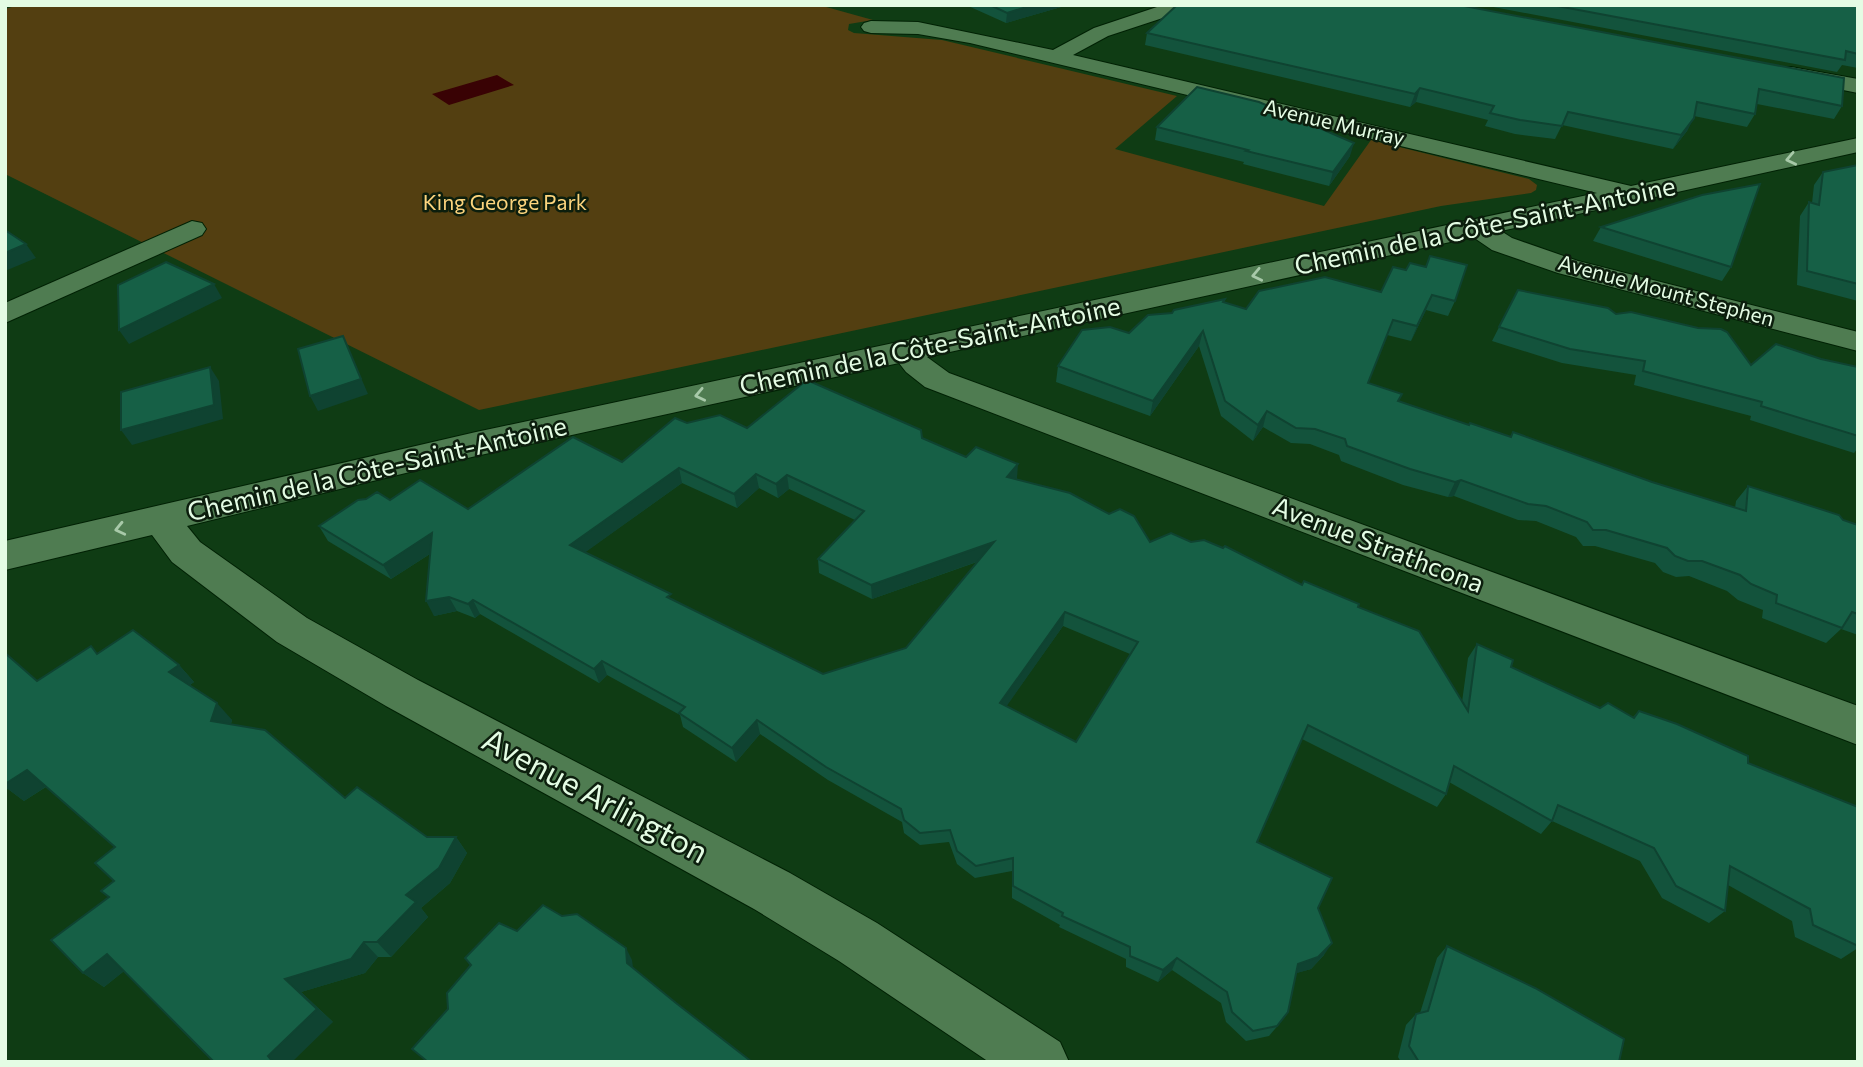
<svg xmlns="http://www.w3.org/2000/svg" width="1863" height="1067" viewBox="0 0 1863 1067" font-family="Commissioner,sans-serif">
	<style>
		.green { fill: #533f11 }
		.water { fill: #390204 }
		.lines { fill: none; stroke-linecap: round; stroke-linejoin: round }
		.minor-casing { stroke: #012104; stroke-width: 2 }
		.minor { fill: #4f7c51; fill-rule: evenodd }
		.wall { fill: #13533c; fill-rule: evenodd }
		.shaded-wall { fill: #0f4331 }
		.building { fill: #166046; stroke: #0f4331; stroke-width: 2; fill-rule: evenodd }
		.oneway { stroke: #a8c9a9 }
		.labels { text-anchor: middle; stroke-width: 5; stroke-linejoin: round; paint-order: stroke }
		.far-street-label { font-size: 21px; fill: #e4fce4; stroke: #0c1e0d }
		.far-park-label { font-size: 21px; fill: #fcd47d; stroke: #0c1e0d }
		.street-label { font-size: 26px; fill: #e4fce4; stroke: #0c1e0d }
		.near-street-label { font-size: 32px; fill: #e4fce4; stroke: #0c1e0d }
	</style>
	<rect width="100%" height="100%" fill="#0f3c14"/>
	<path class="green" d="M19,5h800l54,15 -24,4 -1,6 6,3 88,7 235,56 -62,53 209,57 47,-66 158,39 8,6 -1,5 -5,3 -90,13 -962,204 -474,-236v-165z"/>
	<path class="water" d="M497,75l17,10 -65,20 -17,-11z"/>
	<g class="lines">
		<g class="minor-casing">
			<g id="minor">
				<path d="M1163,5h29l-2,4 -82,27 -35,19 558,131 227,-48v14l-357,79 11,7 66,23 280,71v19l-300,-78 -66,-23 -19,-13 -546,120 22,16 909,333v39l-933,-358 -19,-15 -7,-9 -423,93 -289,70 13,16 107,76 111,62 372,193 87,50 183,119 9,20h-80l-150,-101 -85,-52 -368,-203 -109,-64 -105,-80 -20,-27 -147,35v-29l471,-109 1121,-239 -627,-150 -52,-9 -47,-1 -7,-2 -3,-4 3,-4 7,-2 47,1 135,28 41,-22z"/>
				<path d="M1791,67l67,12v14l-75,-15 -3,-5 3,-5z"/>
				<path d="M192,221l10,2 4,6 -4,6 -197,88v-20z"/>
			</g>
		</g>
		<use href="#minor" class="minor"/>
	</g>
	<g class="wall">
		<path d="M966,5h102l-62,18z"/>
		<path d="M1459,5l383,101 -8,13 -77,-15 -2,10 -8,13 -53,-11 -7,15 -14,18 -111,-24 -7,14 -40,-5 -30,-8 3,-6 -72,-18 -6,5 -265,-62 2,-12z"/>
		<path d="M1483,5h375v63l-16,-3 -5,7z"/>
		<path d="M1157,127l193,29 -21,30 -86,-22 1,-2 -89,-22z"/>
		<path d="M1858,165v136l-61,-16 3,-69 9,-14 3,1 2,-18 9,-13z"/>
		<path d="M1601,227l130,40 -9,14 -129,-40z"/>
		<path d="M1393,267l62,34 -7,15 -22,-6 -15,31 -24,-6 -19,48 31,18 70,24 41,12 3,-5 139,50 83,26 1,-7 12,-15 110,39v110l-17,-6 -15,14 -64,-25 1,-8 -25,-10 -11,-9 -38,-15 -13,1 -13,-5 -8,-9 -60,-17h-12l-7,-9 -40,-16 -18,-1 -64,-24 -6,1 -45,-12 -62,-24 -2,-6 -29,-11 -19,-1 -28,-16 -10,14 -32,-25 -22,-70 -49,70 -94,-34 2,-16 114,-53 53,-14 -1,3 22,7 135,-17z"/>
		<path d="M1518,290l98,24 135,51 70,-6 37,8v81l-4,5 -104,-33 1,-4 -117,-31 2,-10 -74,-12 -70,-22z"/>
		<path d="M687,423l60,5 175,10 44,19 51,21 -1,2 134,62h41l167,65 104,95 6,-44 9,-14 34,23 89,41 33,9 6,-6 109,52 110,44v141l-17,11 -46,-22 -3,-16 -64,-36 -3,26 -16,12 -47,-25 -22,-37 -88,-40 -11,13 -92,-52 -3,12 -9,13 -135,-68 -45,103 61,66 6,47 -13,14 -15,4 -15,49 -12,14 -23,5 -20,-19 -5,-19 -49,-33 -14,12 -32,-15v-8l-67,-32 1,-2 -48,-27v-27l-37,7 -18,-14 -8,-22 -29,3 -16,-12 -2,-11 -74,-42 -68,-46 -24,28 -53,-35 -3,-12 -73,-40 -8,8 -119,-69 -5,4 -18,-7 -23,5 -4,-62 -39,25 -63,-38 -9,-15 71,-26 78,9 154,-47zM682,483l55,25 22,-20 19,10 11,-9 66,31 -37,39 1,14 53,26 105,-37 -71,86 -83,26 -151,-75 -87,-47zM1063,626l67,28 -54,88 -70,-36z"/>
		<path d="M91,646l6,8 82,11 15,17 -4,3 42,35 -1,4 114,74 82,39h29l11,16 -17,30 -29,25 7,9 -37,40h-13l-13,16 -64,19 32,30 -209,-51 -20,16 -21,-14 31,-92 1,-34 -69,-60 -22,14 -16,-12 -3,1v-137l32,28z"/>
		<path d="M1447,946l172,116h-218l-3,-5 8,-32 10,-11 4,-1 17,-55z"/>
	</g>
	<g class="shaded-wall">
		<path d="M1033,5h35l-62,18 1,-10z"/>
		<path d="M1420,88l-4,14 -6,5 5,-13z"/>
		<path d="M1694,118l-7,13 -14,18 8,-14z"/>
		<path d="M1354,143l-4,13 -21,30 4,-14z"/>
		<path d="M26,244l10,14 -31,13v-18z"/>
		<path d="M214,284l8,14 -93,46 -10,-14z"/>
		<path d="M1432,295l-6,15 -15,31 6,-15z"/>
		<path d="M1203,331l-4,15 -49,70 3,-15z"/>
		<path d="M343,336l25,58 -50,17 -8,-15z"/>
		<path d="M210,367l9,14 4,38 -91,26 -11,-15z"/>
		<path d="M1267,411l-4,16 -10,14 5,-16z"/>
		<path d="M1018,464l-1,14 -11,14 1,-15z"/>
		<path d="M679,468l3,15 -106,76 -6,-14z"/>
		<path d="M756,474l3,14 -22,20 -3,-14z"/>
		<path d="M787,475l2,14 -11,9 -2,-14z"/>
		<path d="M1461,480l-7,16 -6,1 7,-15z"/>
		<path d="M432,533l7,15 -48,31 -8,-14z"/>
		<path d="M994,542l-1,14 -121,43 -1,-14z"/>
		<path d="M449,597l8,14 -23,5 -8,-15z"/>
		<path d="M473,600l7,14 -5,4 -7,-14z"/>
		<path d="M1065,612l-2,14 -64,91 1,-14z"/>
		<path d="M602,661l5,14 -8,8 -5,-14z"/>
		<path d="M179,665l15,17 -10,7 -15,-17z"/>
		<path d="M217,703l15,17 -6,18 -15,-17z"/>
		<path d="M757,720l3,14 -24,28 -4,-14z"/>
		<path d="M27,770l20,16 -23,15 -16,-12 -3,1v-6z"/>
		<path d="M456,837l11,16 -17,30 -29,25 7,9 -37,40 -14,-15 29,-47z"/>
		<path d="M364,942l14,15 -13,16 -64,19 32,30 -41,40h-19l-5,-6 17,-77z"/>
		<path d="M1332,943l-8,12 -13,14 -21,6 8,-11z"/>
		<path d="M626,948l6,12 2,15 -7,-12z"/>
		<path d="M107,954l21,14 -24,19 -21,-14z"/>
		<path d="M1177,958l-5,12 -14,12 5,-12z"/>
	</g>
	<g class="building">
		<path d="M990,5h43l-26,8z"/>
		<path d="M1177,5h282l385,73 -2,28 -83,-17 -4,25 -58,-12 -3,16 -13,17 -113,-23 -6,14 -42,-6 -30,-7 4,-7 -74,-18 -5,6 -268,-61z"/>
		<path d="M1552,5h306v49l-12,-3 -1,9z"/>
		<path d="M1197,87l62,15 95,41 -21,29 -87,-21 2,-1 -91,-23z"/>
		<path d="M1858,165v119l-51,-13 2,-69 10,3 4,-33z"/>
		<path d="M1760,184l-29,83 -130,-40 101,-32z"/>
		<path d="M5,230l21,14 -21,9z"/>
		<path d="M1430,256l37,9 -12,36 -23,-6 -15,31 -24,-6 -25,63 34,11 -4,7 71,24 1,-2 41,14 2,-5 139,50 94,29 2,-25 91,29 4,5 15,5v89l-6,-2 -10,16 -66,-25 1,-8 -26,-11 -11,-9 -38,-14h-14l-13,-5 -8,-8 -61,-18h-13l-6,-8 -41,-16 -18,-2 -67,-24 -6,2 -45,-13 -63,-23 -2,-7 -30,-10 -19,-1 -29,-17 -9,14 -33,-24 -22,-70 -50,70 -95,-35 24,-36 28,-3 19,6 19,-18 24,-2 2,-3 51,-11 -2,3 23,7 13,-18 66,-14 56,15 12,-25 13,3 4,-7 16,4z"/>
		<path d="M166,262l48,22 -95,46 -1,-45z"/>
		<path d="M1518,290l90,18 8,6 15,-2 67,16 23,1 6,3 24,33 25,-21 45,15 37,8v69l-97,-30 1,-4 -119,-31 2,-10 -75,-12 -71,-22z"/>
		<path d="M343,336l18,43 -51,17 -12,-47z"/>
		<path d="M210,367l4,38 -93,25v-38z"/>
		<path d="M807,380l114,50 1,8 44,19 10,-10 42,17 -11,13 63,16 39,21 11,-5 14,7 16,26 21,-9 20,9 13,-2 19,8 2,-2 77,39 2,-4 55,23 -1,3 61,24 49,80 9,-67 36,16 -2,7 89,41 8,-5 26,15 5,-7 38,13 71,32v7l110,44v139l-45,-21 -3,-16 -80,-43 -5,45 -49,-25 -22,-38 -96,-43 -6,16 -98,-55 -8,28 -138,-69 -51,117 75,36 -14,30 14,35 -14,14 -20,7 -10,48 -11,14 -24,5 -21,-19 -5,-20 -50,-34 -14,12 -33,-14v-9l-68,-31 1,-3 -50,-27v-28l-37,8 -19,-15 -7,-21 -30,3 -16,-13 -3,-11 -75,-42 -69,-47 -25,28 -53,-35 6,-6 -83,-46 -8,8 -121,-69 -5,4 -19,-7 -23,4 6,-68 -49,32 -64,-39 39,-26 8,-1 11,-7 13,8 30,-20 48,29 105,-72 49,25 53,-44 12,5 33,-8 27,13zM679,468l55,26 22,-20 20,10 11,-9 77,36 -46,48 53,26 123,-43 -88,106 -83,26 -156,-77 4,-3 -101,-49zM1065,612l73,30 -62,100 -76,-39z"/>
		<path d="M133,630l46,35 -10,7 48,31 -6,18 54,9 80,68 12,-11 70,50h29l-17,31 -33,27 10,7 -39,40h-13l-13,17 -66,20 32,30 -49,47 5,6h-59l-107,-108 -24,19 -32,-33 58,-43 -8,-6 13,-10 -19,-18 20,-16 -88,-77 -22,14v-131l32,28 54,-35 6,8z"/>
		<path d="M543,905l19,11 15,-2 49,34 1,15 49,40 76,59h-324l-16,-13 36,-40 -1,-16 24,-28 -6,-7 34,-35 18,8z"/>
		<path d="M1447,946l88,42 89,51 -5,23h-200l-10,-16 7,-32 12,-3z"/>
	</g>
	<defs><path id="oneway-chevron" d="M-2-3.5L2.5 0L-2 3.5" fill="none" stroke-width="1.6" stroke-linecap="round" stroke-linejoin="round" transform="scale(1.75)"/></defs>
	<g class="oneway">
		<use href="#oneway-chevron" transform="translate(1791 159) rotate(168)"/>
		<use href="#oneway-chevron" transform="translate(1257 275) rotate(168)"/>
		<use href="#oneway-chevron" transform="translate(700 395) rotate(168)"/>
		<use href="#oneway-chevron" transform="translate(120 529) rotate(167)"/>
	</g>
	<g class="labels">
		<g class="far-street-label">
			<text transform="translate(1334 123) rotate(13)" y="7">Avenue Murray</text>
			<text transform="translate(1666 291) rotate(15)" y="7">Avenue Mount Stephen</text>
		</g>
		<g class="far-park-label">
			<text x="505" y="210">King George Park</text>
		</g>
		<g class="street-label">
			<text transform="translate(1485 226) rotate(-12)" y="9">Chemin de la Côte-Saint-Antoine</text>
			<text transform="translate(930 346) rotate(-12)" y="9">Chemin de la Côte-Saint-Antoine</text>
			<text transform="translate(377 469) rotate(-13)" y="9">Chemin de la Côte-Saint-Antoine</text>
			<text transform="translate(1378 545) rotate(21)" y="9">Avenue Strathcona</text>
		</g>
		<g class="near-street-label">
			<text transform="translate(595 796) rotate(28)" y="11">Avenue Arlington</text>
		</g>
	</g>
	<rect width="1863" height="1067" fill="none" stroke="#e4fce4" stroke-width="14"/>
</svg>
